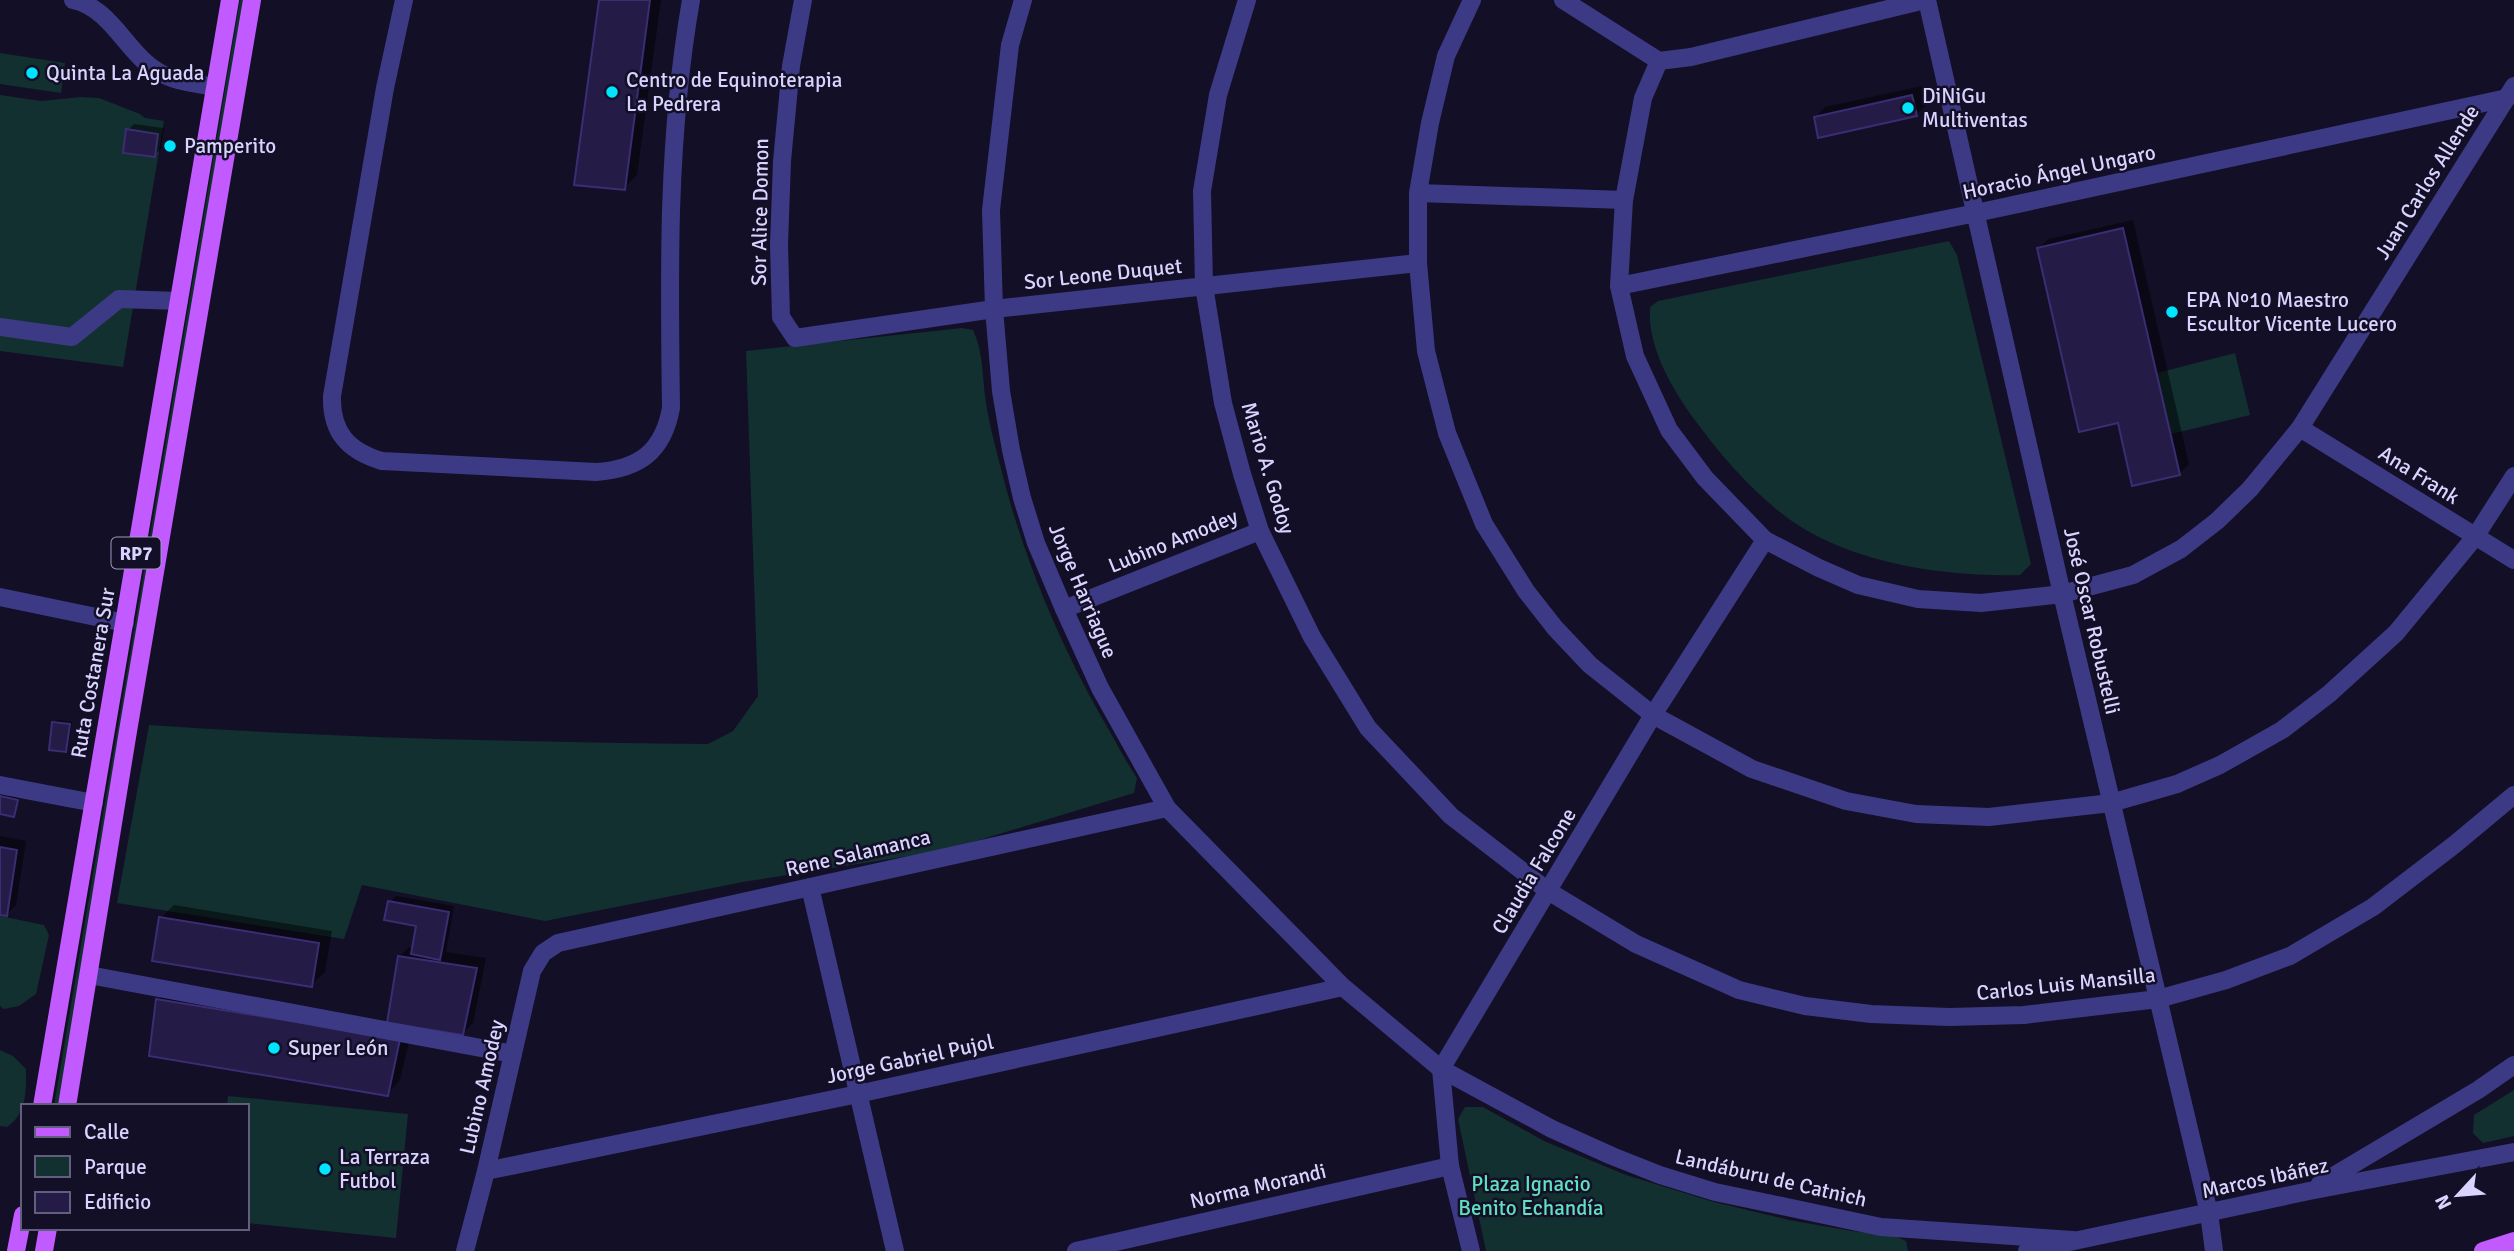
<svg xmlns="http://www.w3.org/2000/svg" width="2514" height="1251" viewBox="0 0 2514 1251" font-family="Signika,sans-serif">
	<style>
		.green { fill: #12302f }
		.shadow { fill: #0007 }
		.building { fill: #241b47; stroke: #3b2d73; stroke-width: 2 }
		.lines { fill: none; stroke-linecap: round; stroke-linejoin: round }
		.minor { stroke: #3d3a85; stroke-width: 18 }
		.major { stroke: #c25bff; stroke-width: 18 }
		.poi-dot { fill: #00e5ff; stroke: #130f26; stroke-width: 2.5 }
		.labels { text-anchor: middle; stroke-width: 5; stroke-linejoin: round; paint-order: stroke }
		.shield { fill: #130f26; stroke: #9e99be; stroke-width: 2 }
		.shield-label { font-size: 19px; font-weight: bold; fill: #d9d4ff }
		.poi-label { font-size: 21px; fill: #d9d4ff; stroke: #130f26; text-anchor: start }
		.street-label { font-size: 21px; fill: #d9d4ff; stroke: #130f26 }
		.park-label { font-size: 21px; fill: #5fe0c0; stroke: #130f26 }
	</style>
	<rect width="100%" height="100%" fill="#130f26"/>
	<g class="green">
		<path d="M240,0h7l-186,1106h-7z"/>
		<path d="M0,53l65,10 -4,30 -61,-9z"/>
		<path d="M0,95l41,6 40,-4 18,1 41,16 5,4 19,3 -41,246 -123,-16z"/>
		<path d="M1949,241l8,14 74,309 -11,11c-78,2 -176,-12 -239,-62 -33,-26 -62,-60 -87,-94 -22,-31 -47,-72 -44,-112l8,-6z"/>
		<path d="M962,328l11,2c11,23 9,48 13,73 3,19 8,39 13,58 22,90 57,176 103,257 12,20 22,41 35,60l-3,15 -187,57 -204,32 -198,39 -183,-36 -18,54 -227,-36 32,-178c186,13 372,17 559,19l25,-13 25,-35 -12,-345z"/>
		<path d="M2235,353l15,62 -79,19 -14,-61z"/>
		<path d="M0,916l44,9 5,10 -13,59 -17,12 -15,3 -4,-3z"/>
		<path d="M0,1050l13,6 13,13c0,23 1,44 -19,58l-7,-1z"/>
		<path d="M2514,1090v46l-31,7 -10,-10 1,-18z"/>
		<path d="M228,1096l180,18 -12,124 -149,-15v-117h-20z"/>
		<path d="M1465,1107h18l61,34 82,34 88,27 75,18 63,11 41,4 13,6 2,10h-422l-28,-132z"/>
	</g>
	<g class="shadow">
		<path d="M601,0h60l-24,175 -13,13z"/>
		<path d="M1922,86l4,19 -10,10 -100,2 9,-10z"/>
		<path d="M134,124l30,4 -3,21 -7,6 -26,-25z"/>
		<path d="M2133,220l56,244 -10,10 -60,-53 -80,-173 10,-9z"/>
		<path d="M57,720l15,2 -4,26 -2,3 -12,-28z"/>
		<path d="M0,793l20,5 -6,17 -14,-3z"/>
		<path d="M0,836l26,5 -10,64 -10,10 -6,-1z"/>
		<path d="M396,896l58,10 -8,46 40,6 -13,65 -10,10 -50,-8 -13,55 -13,14 -230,-94 14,-13 218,35 10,-65 10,-10 5,1 4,-23 -28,-23z"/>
		<path d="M174,905l158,26 -7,41 -14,13 -150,-67z"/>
	</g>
	<g class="building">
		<path d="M599,0h51l-25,190 -51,-5z"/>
		<path d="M1912,95l5,21 -99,22 -4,-21z"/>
		<path d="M126,129l32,5 -3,23 -32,-4z"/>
		<path d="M2123,228l57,247 -48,11 -14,-63 -39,9 -42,-184z"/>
		<path d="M52,722l18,2 -4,28 -17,-2z"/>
		<path d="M0,796l18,4 -4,17 -14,-3z"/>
		<path d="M0,847l17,3 -10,66 -7,-1z"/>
		<path d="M388,901l61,11 -9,48 -29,-6 5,-28 -32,-6z"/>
		<path d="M159,917l160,26 -7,44 -160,-26z"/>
		<path d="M398,956l79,12 -14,67 -76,-12z"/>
		<path d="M156,999l244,40 -12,57 -239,-40z"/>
	</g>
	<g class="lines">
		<g class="minor">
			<path d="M73,0c38,8 53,52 84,71 17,11 38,12 58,16"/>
			<path d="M404,0l-19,88 -53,308c-1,36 16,55 50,65l214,11c43,-3 67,-20 75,-64 -2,-139 -4,-270 20,-408"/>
			<path d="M803,0l-12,66 -9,95 -3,84 2,72 14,21 199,-29 424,-46"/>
			<path d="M1023,0l-13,45 -19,165 3,99 7,82 10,59 11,48 14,45 28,66 36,79 67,120 176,179 98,82 111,60 60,27 48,19 55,17 67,14 99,21 192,13"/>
			<path d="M1247,0l-29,95 -16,96 2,95 19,117 19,71 18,57 52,106 56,91 83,88 97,75 88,53 103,46 66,16 66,8 78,3 75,-2 134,-16 68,-19 64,-24 83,-49 81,-62 60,-50"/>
			<path d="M1472,0l-26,56 -16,67 -12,70v70l8,88 21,82 37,91 42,67 29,37 35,37 63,50 99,54 94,32 70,13 73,3 122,-14 66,-19 43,-19 62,-35 47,-36 67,-61 79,-96 39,-61"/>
			<path d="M1563,0l96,61"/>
			<path d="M1927,0l135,594 147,619 5,38"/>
			<path d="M1659,61l-16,37 -19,102 -5,86 16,70 34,74 36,48 60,62 54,28 39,17 60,14 63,4 81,-9 71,-19 48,-26 36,-28 33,-32 50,-61 214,-342"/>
			<path d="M1659,61l32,-4 234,-57"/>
			<path d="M1418,193l206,7"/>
			<path d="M1619,286l357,-73 531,-115"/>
			<path d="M0,327l72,10 47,-38 60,2"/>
			<path d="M2300,428l214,132"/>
			<path d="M0,597l125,26"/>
			<path d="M1064,609l196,-78"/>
			<path d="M0,785l94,18"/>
			<path d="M810,887l85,364"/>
			<path d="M89,975l424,79"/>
			<path d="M486,1171l372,-77 485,-107"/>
			<path d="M2320,1184l158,-94 36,-25"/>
			<path d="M465,1251l21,-80 46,-200 11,-18 15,-10 609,-135"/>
			<path d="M1076,1251l374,-85"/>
			<path d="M1471,1251l-21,-85 -9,-97 212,-354 112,-175"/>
			<path d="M2027,1251l282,-60 205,-39"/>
		</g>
		<g class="major">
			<path d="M42,1106l188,-1106"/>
			<path d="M67,1106l61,-375 124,-731"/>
			<path d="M16,1251l7,-36"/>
			<path d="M44,1251l4,-23"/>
			<path d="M2483,1251l31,-10"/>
		</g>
	</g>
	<g class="poi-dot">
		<circle cx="32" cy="73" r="7"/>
		<circle cx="612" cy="92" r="7"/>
		<circle cx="1908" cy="108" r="7"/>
		<circle cx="170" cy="146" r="7"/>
		<circle cx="2172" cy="312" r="7"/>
		<circle cx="274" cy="1048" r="7"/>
		<circle cx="325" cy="1169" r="7"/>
	</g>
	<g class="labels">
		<rect class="shield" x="111.5" y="537.5" width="49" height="31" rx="5"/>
		<g class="shield-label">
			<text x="136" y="560">RP7</text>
		</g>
		<g class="poi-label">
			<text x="46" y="80">Quinta La Aguada</text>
			<text x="626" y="87">Centro de Equinoterapia<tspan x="626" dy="24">La Pedrera</tspan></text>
			<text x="1922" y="103">DiNiGu<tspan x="1922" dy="24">Multiventas</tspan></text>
			<text x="184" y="153">Pamperito</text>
			<text x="2186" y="307">EPA Nº10 Maestro<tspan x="2186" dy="24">Escultor Vicente Lucero</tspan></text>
			<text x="288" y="1055">Super León</text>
			<text x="339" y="1164">La Terraza<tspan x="339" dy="24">Futbol</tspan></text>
		</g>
		<g class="street-label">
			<text transform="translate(2059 172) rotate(-12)" y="7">Horacio Ángel Ungaro</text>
			<text transform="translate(2427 182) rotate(-58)" y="7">Juan Carlos Allende</text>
			<text transform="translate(760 212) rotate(-89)" y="7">Sor Alice Domon</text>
			<text transform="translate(1103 274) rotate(-6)" y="7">Sor Leone Duquet</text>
			<text transform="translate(1268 468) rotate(73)" y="7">Mario A. Godoy</text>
			<text transform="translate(2419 475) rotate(32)" y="7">Ana Frank</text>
			<text transform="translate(1173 541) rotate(-22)" y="7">Lubino Amodey</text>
			<text transform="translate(1083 591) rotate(67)" y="7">Jorge Harriague</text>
			<text transform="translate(2092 621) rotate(77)" y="7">José Oscar Robustelli</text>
			<text transform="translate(93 673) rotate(-80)" y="7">Ruta Costanera Sur</text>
			<text transform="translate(858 853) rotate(-13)" y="7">Rene Salamanca</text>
			<text transform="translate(1534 871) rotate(-59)" y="7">Claudia Falcone</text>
			<text transform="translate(2066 984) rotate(-6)" y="7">Carlos Luis Mansilla</text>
			<text transform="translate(910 1059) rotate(-12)" y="7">Jorge Gabriel Pujol</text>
			<text transform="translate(482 1087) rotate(-77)" y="7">Lubino Amodey</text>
			<text transform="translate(1771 1178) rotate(13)" y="7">Landáburu de Catnich</text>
			<text transform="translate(2265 1178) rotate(-12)" y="7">Marcos Ibáñez</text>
			<text transform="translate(1258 1186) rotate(-13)" y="7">Norma Morandi</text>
		</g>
		<g class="park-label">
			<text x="1531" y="1191">Plaza Ignacio<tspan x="1531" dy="24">Benito Echandía</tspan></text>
		</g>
	</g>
	<rect x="21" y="1104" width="228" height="126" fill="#130f26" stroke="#625e7d" stroke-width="2"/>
	<rect x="35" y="1127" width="35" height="10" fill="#c25bff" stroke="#625e7d" stroke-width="2"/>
	<text x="84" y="1139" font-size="21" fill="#d9d4ff">Calle</text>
	<rect x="35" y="1156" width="35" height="21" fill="#12302f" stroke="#625e7d" stroke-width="2"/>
	<text x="84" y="1174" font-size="21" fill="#d9d4ff">Parque</text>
	<rect x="35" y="1192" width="35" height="21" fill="#241b47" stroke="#625e7d" stroke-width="2"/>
	<text x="84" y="1209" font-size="21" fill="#d9d4ff">Edificio</text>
	<g transform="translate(2458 1195) rotate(244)" stroke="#130f26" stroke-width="5" paint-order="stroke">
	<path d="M0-5L12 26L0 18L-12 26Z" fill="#d9d4ff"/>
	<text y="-10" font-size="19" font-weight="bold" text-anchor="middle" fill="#d9d4ff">N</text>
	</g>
</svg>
